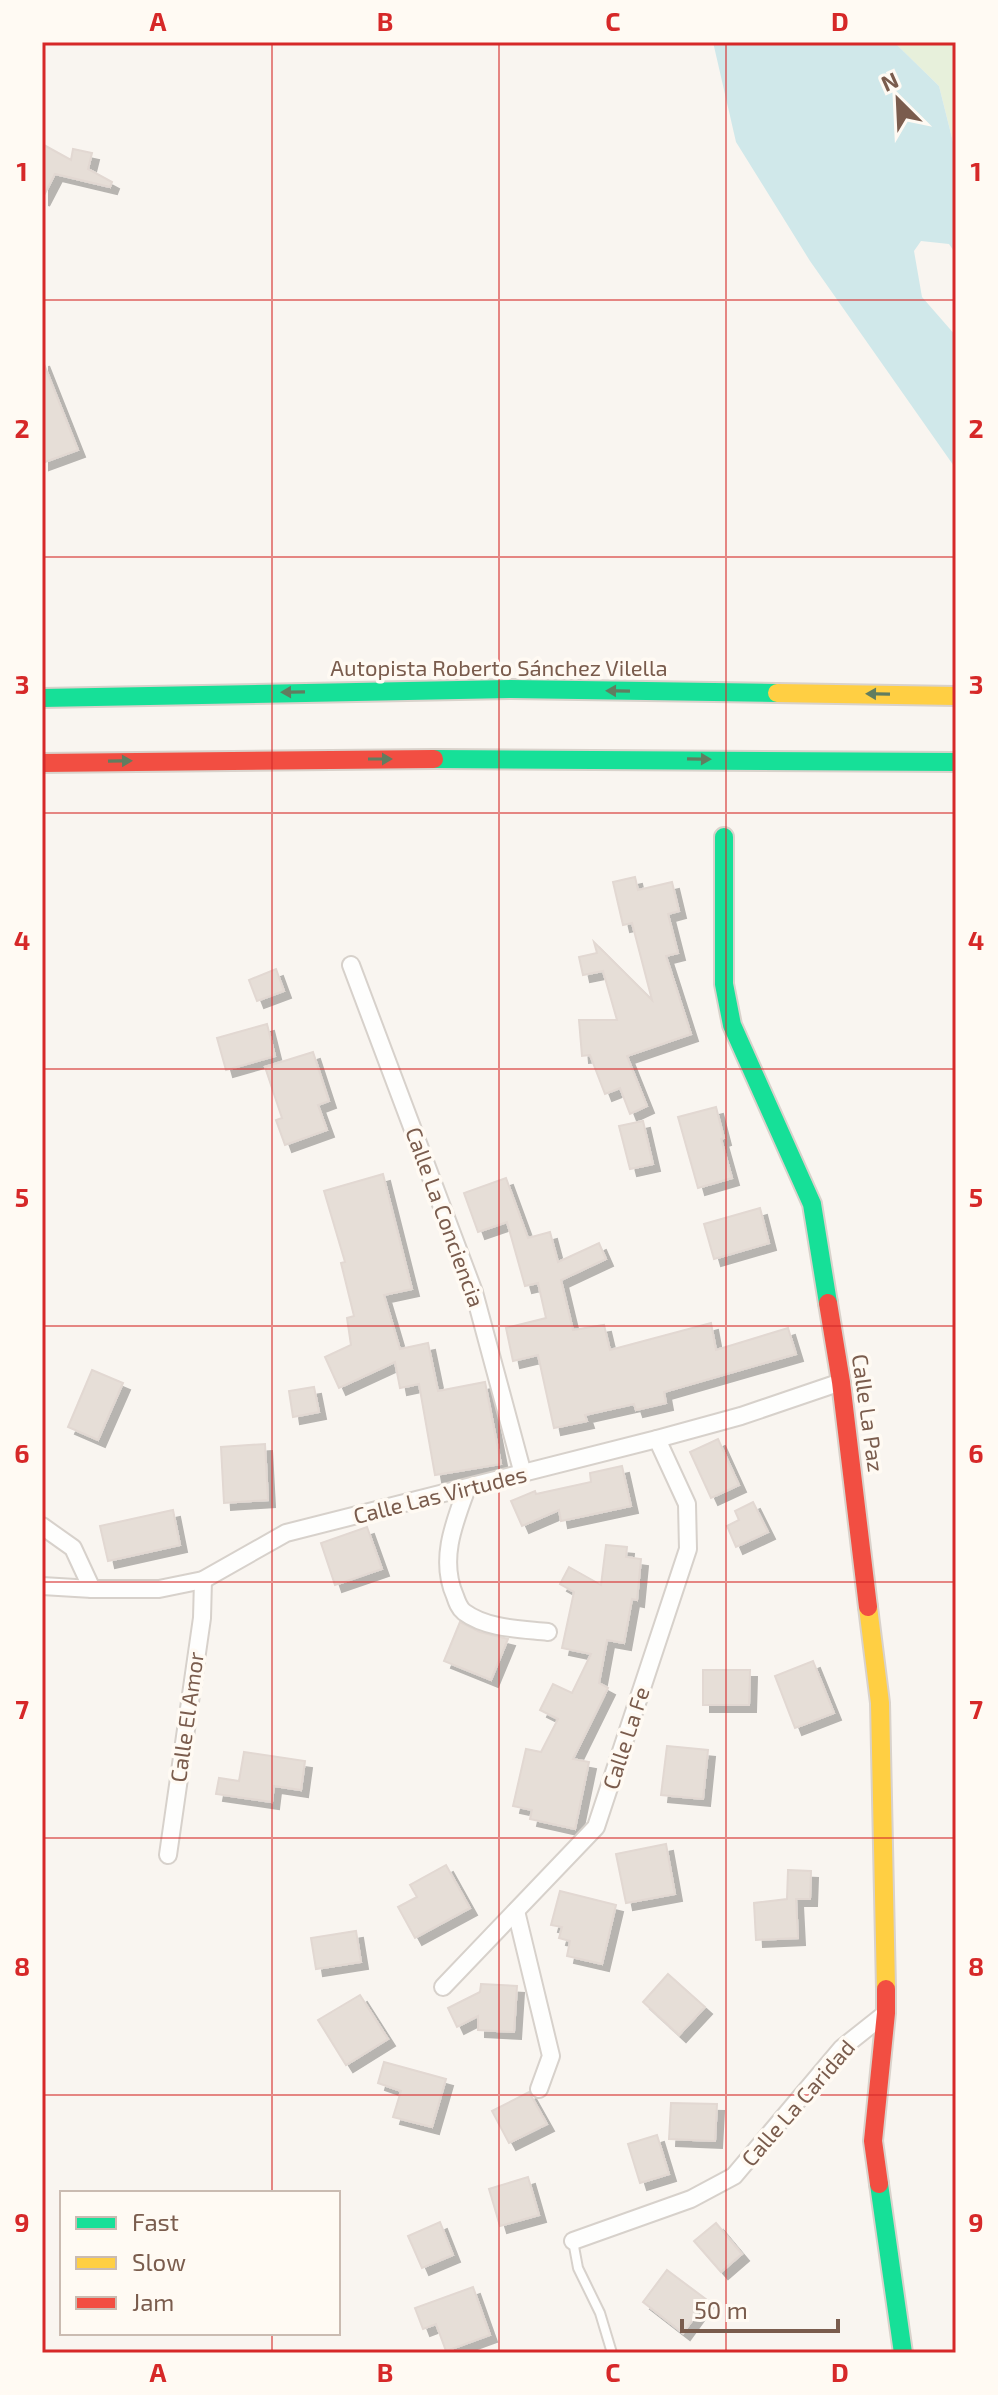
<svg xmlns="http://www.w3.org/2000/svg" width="998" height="2395" viewBox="0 0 998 2395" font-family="'Exo 2',sans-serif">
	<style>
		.green { fill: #e7f0db }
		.water { fill: #d0e8ea }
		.building { fill: #e6ded7; stroke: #e2d8d2; stroke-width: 2; filter: url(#shadow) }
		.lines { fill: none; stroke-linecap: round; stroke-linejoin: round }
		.lane-casing { stroke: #d7d1cb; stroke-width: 12 }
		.street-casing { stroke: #d7d1cb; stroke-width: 20 }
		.fast-casing { stroke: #d9d2cb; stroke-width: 22 }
		.slow-casing { stroke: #d9d2cb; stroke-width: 22 }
		.jam-casing { stroke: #d9d2cb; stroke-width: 22 }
		.lane { stroke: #fefefd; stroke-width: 8 }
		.street { stroke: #fefefd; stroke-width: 16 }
		.fast { stroke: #16e098; stroke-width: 18 }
		.slow { stroke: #ffcf43; stroke-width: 18 }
		.jam { stroke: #f24e42; stroke-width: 18 }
		.oneway { fill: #617d60 }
		.grid { fill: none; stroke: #d62828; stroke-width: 2; stroke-opacity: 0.55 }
		.labels { text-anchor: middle; stroke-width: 7; stroke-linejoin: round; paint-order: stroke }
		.street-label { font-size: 22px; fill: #7a5c4d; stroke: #fffaf3 }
		.neatline { fill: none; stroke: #d62828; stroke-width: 3 }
		.grid-label { font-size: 26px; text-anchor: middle; font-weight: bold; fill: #d62828 }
	</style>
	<defs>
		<filter id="shadow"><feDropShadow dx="7" dy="7" stdDeviation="0" flood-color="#0004"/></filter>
	</defs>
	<rect width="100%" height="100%" fill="#f9f5f0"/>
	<path class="green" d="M894,42h62v112l-17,-68z"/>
	<path class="water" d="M713,42h181l45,44 17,68v100l-7,-10 -28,-3 -7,10 8,46 34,39v133l-146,-208 -74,-119z"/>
	<g class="building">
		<path d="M42,144l29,16 2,-11 19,4 -4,16 24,13 -2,5 -55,-13 -13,25z"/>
		<path d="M42,359l36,91 -36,13z"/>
		<path d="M635,877l3,13 34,-8 7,29 -11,3 10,39 -12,3 25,78 -64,22 20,50 -17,8 -10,-26 -15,6 -15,-39 -8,1 -3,-36h38l-14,-49 -20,4 -4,-18 18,-4 -3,-11 58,58 -20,-77 -9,2 -10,-43z"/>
		<path d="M276,969l8,22 -27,10 -8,-21z"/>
		<path d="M267,1024l8,32 -49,14 -9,-32z"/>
		<path d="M313,1052l16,49 -11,4 9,25 -42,15 -9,-25 6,-2 -17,-51z"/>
		<path d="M716,1107l8,31 -3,1 11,39 -34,10 -20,-71z"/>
		<path d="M643,1121l10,43 -23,5 -11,-43z"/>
		<path d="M383,1174l29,115 -28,6 16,54 28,-6 10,48 47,-9 16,82 -66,11 -16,-91 -19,4 -5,-26 -56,26 -14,-31 26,-12 -4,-27 7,-2 -13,-53 4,-1 -21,-71z"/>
		<path d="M506,1178l22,60 22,-6 8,30 41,-19 7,16 -45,21 12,50 31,-5 6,25 101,-27 5,27 72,-22 8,26 -132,38 2,11 -30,7 -2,-6 -49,11 2,6 -33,7 -16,-73 -25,6 -7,-33 40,-10 -8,-35 -13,3 -18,-64 -29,10 -14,-39z"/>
		<path d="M760,1208l9,35 -55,16 -10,-35z"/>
		<path d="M92,1370l31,13 -25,57 -30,-13z"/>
		<path d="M314,1387l5,25 -26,5 -4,-26z"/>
		<path d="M718,1439l21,46 -28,13 -21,-46z"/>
		<path d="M265,1444l3,56 -44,3 -3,-56z"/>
		<path d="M622,1466l9,40 -70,15 -2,-11 -37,16 -11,-25 24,-10 1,3 55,-12 -1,-9z"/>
		<path d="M753,1502l15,30 -32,15 -9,-21 12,-6 -4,-9z"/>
		<path d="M173,1510l7,35 -72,16 -8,-35z"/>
		<path d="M367,1527l15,42 -47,16 -14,-42z"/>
		<path d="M606,1545l21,2 -1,10 15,2 -4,41 -5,-1 -8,44 -17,-3 -8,43 9,5 -35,71 16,3 -14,67 -45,-10 2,-9 -19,-4 13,-57 15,3 17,-33 -18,-9 13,-26 19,9 19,-39 -29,-6 12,-56 -14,-8 9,-17 32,18z"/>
		<path d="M460,1622l20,10 28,7 -17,41 -47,-19z"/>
		<path d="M813,1661l21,52 -39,15 -20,-52z"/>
		<path d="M703,1670h47l-1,35h-46z"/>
		<path d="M667,1746l41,4 -5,49 -42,-4z"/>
		<path d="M244,1752l61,9 -4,29 -27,-4 -2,16 -56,-8 3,-16 20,3z"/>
		<path d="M666,1844l9,50 -49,9 -10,-49z"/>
		<path d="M446,1865l24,43 -55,30 -17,-31 19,-10 -7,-12z"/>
		<path d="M788,1870l23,1 -1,28h-14l2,39 -42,2 -2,-37 33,-4z"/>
		<path d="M560,1891l56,14 -14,59 -35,-8 3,-15 -11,-3 3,-11 -11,-2z"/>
		<path d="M356,1931l5,31 -45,7 -5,-31z"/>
		<path d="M668,1974l37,33 -26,28 -36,-33z"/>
		<path d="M481,1984l36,2 -3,46 -36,-2v-14l-21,11 -9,-19 32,-16z"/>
		<path d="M360,1995l28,44 -42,26 -28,-45z"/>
		<path d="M384,2062l62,17 -14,48 -39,-10 8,-26 -23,-8z"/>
		<path d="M529,2092l18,32 -38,19 -17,-32z"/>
		<path d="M671,2103l46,1 -2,37 -46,-2z"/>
		<path d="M657,2135l12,39 -29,9 -12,-39z"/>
		<path d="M528,2177l11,38 -39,11 -11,-37z"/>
		<path d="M440,2222l13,33 -31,13 -14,-32z"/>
		<path d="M716,2223l26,31 -21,18 -27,-31z"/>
		<path d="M667,2270l40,30 -24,33 -40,-31z"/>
		<path d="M473,2287l17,48 -44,16 -10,-27 -13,5 -8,-21z"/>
	</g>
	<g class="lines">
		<g class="lane-casing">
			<path id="lane" d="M573,2241l5,27 22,45 12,40"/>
		</g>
		<g class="street-casing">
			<g id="street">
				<path d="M351,965l123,327 49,182"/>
				<path d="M467,1488c-13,35 -28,72 -12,108 2,6 4,12 9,16 23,17 57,17 84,20"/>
				<path d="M42,1526l31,22 19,41"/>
				<path d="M42,1586l50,3h67l44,-9 83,-47 371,-94 84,-23 100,-34"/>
				<path d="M168,1855l34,-237 1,-38"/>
				<path d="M516,1911l35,145 -12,33"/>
				<path d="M443,1987l153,-160 92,-278 -1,-45 -30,-65"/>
				<path d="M573,2241l118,-42 43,-23 108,-128 44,-35"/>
			</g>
		</g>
		<g class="fast-casing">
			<g id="fast">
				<path d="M42,698l469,-9 266,4"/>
				<path d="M434,759l522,3"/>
				<path d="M724,837v147l8,41 80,179 16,99"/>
				<path d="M879,2184l24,169"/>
			</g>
		</g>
		<g class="slow-casing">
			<g id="slow">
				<path d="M777,693l179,3"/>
				<path d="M868,1607l12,96 6,286"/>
			</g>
		</g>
		<g class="jam-casing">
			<g id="jam">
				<path d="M42,763l392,-4"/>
				<path d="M828,1303l13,79 27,225"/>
				<path d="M879,2184l-6,-43 13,-128v-24"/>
			</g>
		</g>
		<use href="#lane" class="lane"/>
		<use href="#street" class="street"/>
		<use href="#fast" class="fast"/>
		<use href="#slow" class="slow"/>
		<use href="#jam" class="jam"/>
	</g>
	<defs><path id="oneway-solid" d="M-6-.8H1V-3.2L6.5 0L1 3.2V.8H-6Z" transform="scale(2)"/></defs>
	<g class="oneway">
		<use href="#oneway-solid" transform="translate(618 691) rotate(-179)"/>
		<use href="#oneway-solid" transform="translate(293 692) rotate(179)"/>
		<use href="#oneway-solid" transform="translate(878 694) rotate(-179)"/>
		<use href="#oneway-solid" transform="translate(380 759)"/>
		<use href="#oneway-solid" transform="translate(699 759) rotate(1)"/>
		<use href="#oneway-solid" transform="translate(120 761) rotate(-1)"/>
	</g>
	<path class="grid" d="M272,42v2151M499,42v2311M726,42v2311M42,300h914M42,557h914M42,813h914M42,1069h914M42,1326h914M42,1582h914M42,1838h914M42,2095h914M272,2333v20"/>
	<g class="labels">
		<g class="street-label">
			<text x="499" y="676">Autopista Roberto Sánchez Vilella</text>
			<text transform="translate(445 1217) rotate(70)" y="8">Calle La Conciencia</text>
			<text transform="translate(868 1413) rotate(82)" y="8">Calle La Paz</text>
			<text transform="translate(440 1495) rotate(-14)" y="8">Calle Las Virtudes</text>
			<text transform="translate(187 1717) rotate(-82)" y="8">Calle El Amor</text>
			<text transform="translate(626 1738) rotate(-72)" y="8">Calle La Fe</text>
			<text transform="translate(798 2103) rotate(-49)" y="8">Calle La Caridad</text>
		</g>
	</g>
	<rect width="998" height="2395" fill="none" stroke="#fffaf3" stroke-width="88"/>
	<rect x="60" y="2191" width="280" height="144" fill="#fffaf3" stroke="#cabbb1" stroke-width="2"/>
	<rect x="76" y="2217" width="40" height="12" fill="#16e098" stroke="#cabbb1" stroke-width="2"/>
	<text x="132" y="2231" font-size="24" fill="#7a5c4d">Fast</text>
	<rect x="76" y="2257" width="40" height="12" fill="#ffcf43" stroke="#cabbb1" stroke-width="2"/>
	<text x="132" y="2271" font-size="24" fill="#7a5c4d">Slow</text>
	<rect x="76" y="2297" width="40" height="12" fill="#f24e42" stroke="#cabbb1" stroke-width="2"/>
	<text x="132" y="2311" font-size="24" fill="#7a5c4d">Jam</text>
	<g transform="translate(898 100) rotate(336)" stroke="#fffaf3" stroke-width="6" paint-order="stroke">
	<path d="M0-6L14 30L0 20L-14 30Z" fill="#7a5c4d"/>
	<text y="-12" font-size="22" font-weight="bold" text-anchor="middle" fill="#7a5c4d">N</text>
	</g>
	<path d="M682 2319v12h156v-12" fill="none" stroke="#7a5c4d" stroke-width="4"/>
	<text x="694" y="2319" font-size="24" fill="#7a5c4d" stroke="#fffaf3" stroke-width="6" paint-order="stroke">50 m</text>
	<rect x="44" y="44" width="910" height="2307" class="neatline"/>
	<g class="grid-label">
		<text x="158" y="31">A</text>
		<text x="385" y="31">B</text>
		<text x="613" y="31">C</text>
		<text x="840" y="31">D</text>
		<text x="22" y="181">1</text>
		<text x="976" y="181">1</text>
		<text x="22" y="438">2</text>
		<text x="976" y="438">2</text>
		<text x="22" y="694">3</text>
		<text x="976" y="694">3</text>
		<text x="22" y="950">4</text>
		<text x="976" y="950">4</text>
		<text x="22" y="1207">5</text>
		<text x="976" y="1207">5</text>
		<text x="22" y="1463">6</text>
		<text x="976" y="1463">6</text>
		<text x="22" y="1719">7</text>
		<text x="976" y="1719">7</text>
		<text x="22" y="1976">8</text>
		<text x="976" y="1976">8</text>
		<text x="22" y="2232">9</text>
		<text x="976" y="2232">9</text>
		<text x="158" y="2382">A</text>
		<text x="385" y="2382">B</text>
		<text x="613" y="2382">C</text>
		<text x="840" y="2382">D</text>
	</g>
</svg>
